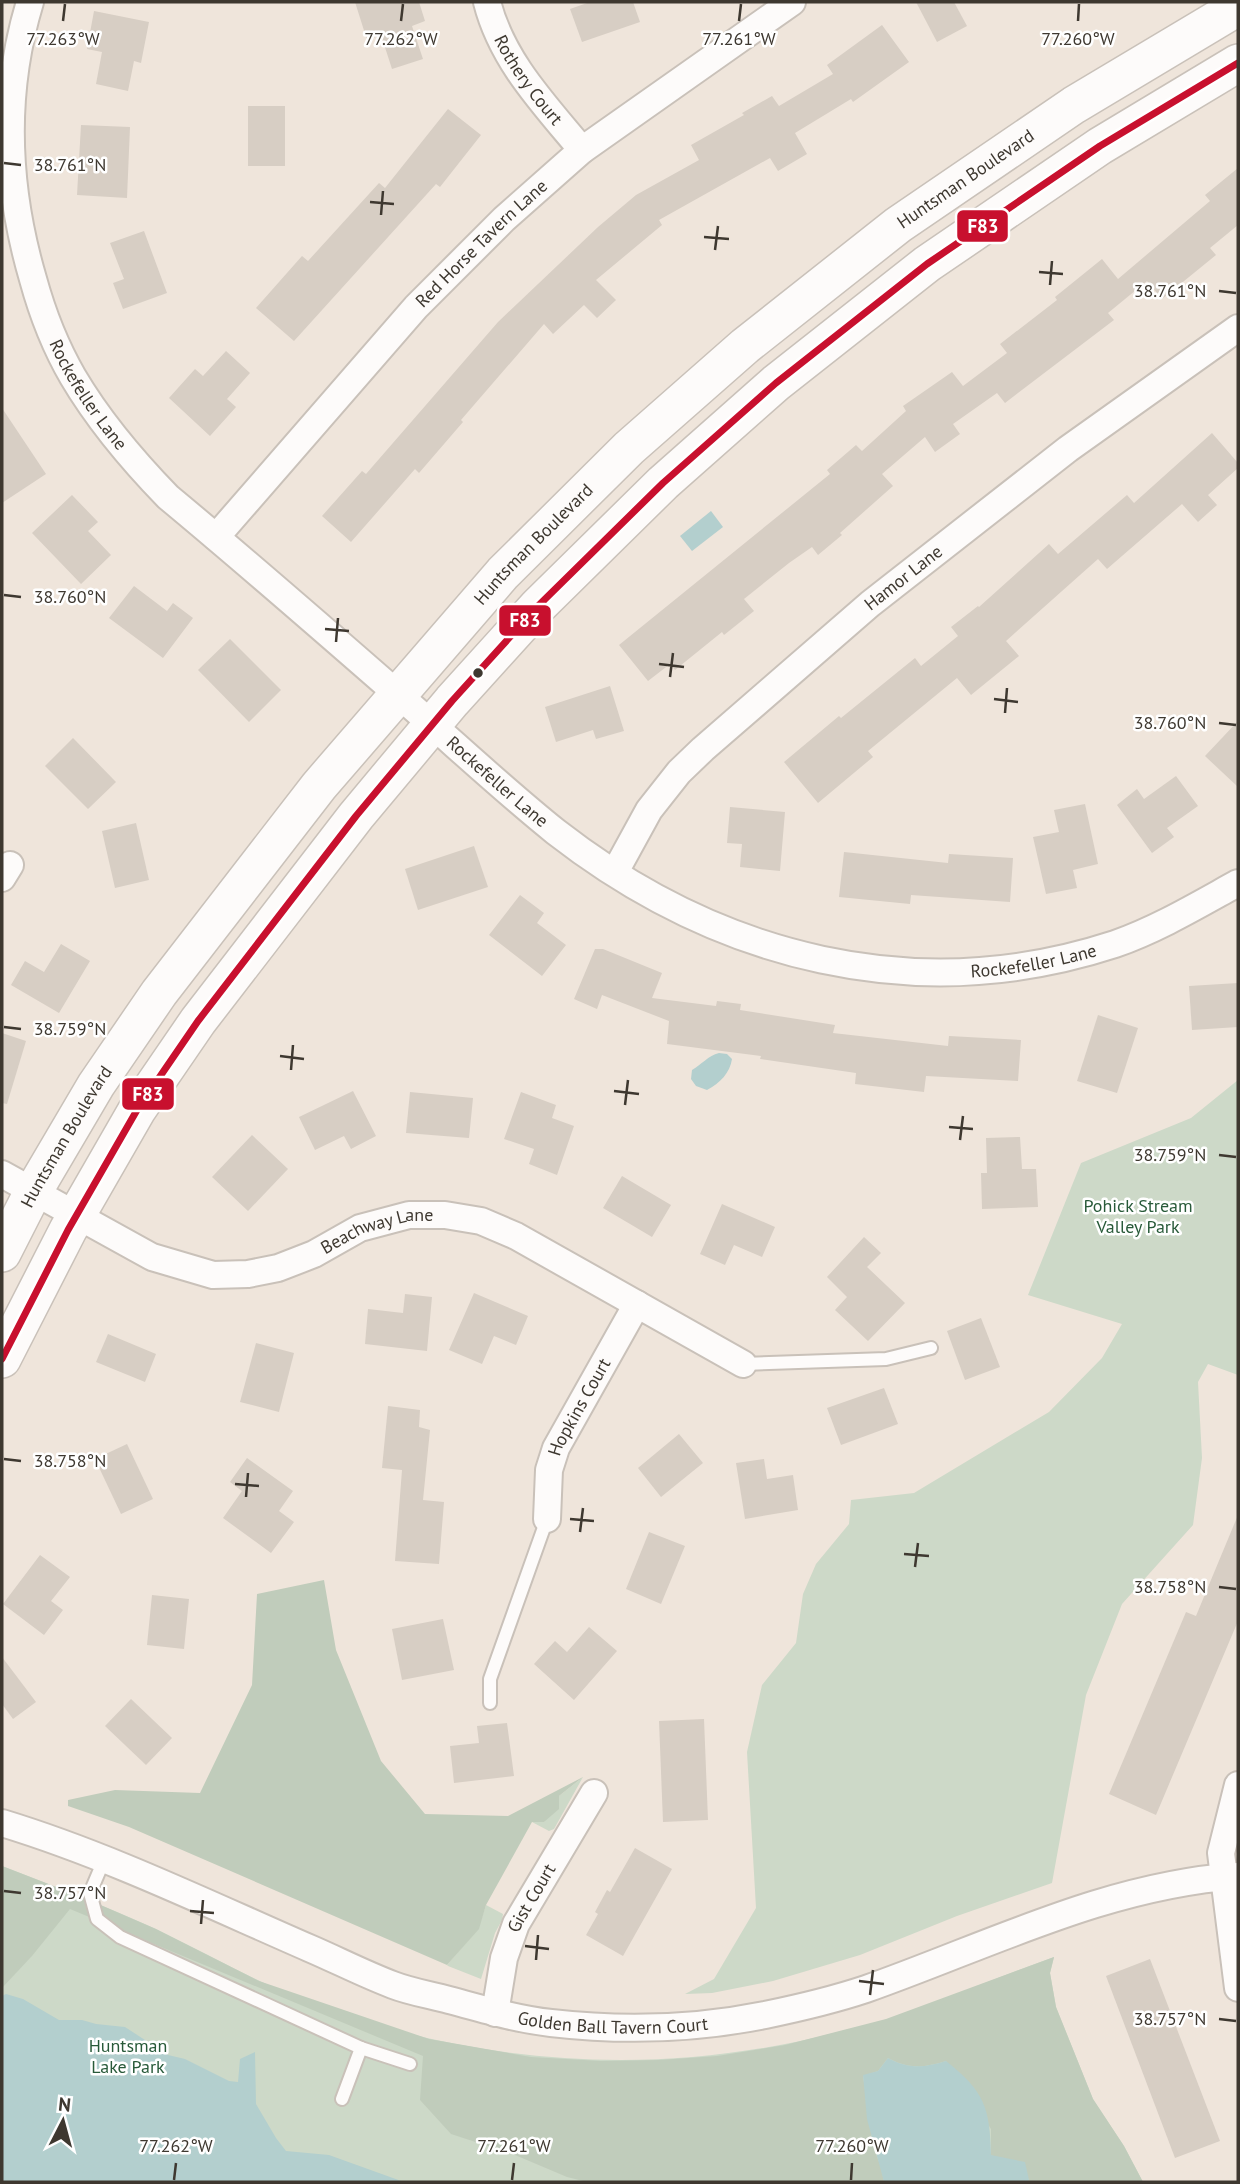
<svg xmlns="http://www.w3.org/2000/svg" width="1240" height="2184" viewBox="0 0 1240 2184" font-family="'PT Sans',sans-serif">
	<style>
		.green { fill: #cdd9c8 }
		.forest { fill: #c0ccbb }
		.water { fill: #b3cfce }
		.building { fill: #d7cec4 }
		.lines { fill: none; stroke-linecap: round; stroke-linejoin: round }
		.lane-casing { stroke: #c9c1b9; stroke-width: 16 }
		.street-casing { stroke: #c9c1b9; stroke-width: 30 }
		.secondary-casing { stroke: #c9c1b9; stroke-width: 40 }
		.lane { stroke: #fdfbfa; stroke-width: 12 }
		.street { stroke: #fdfbfa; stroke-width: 26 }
		.secondary { stroke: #fdfbfa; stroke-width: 37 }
		.bus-1-casing { stroke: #fff; stroke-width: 12 }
		.bus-1 { stroke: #c8102e; stroke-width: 7 }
		.ticks { fill: none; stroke: #3e3830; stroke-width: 2.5 }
		.bus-dot { fill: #3e3830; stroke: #fff; stroke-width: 2.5 }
		.labels { text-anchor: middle; stroke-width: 5; stroke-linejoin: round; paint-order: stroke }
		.street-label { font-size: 18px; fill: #3e3830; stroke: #fff }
		.park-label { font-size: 18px; fill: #285a39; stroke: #fff }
		.ticks-label { font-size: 18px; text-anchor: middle; fill: #3e3830; stroke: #fff; stroke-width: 5; stroke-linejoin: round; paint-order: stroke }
		.line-badge { stroke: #fff; stroke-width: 2.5 }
		.badge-label { font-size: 19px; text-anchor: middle; font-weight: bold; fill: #fff }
	</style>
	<rect width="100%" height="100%" fill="#efe5db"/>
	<g class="green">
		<path d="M1238,1080v295l-30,-11 -10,18 4,76 -9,67 -71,79 -36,91 -34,188 -95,33 -97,39 -87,26 -61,12 -27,1 29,-15 42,-71 -9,-156 15,-67 34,-42 7,-49 13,-30 33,-40 2,-24 63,-7 135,-81 53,-54 20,-34 -94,-29 53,-132 110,-45z"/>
		<path d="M583,1777l-29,52 -5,2 -17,-9h12l15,-26z"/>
		<path d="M2,1866c52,20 103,40 154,63 58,28 114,61 176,82 165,56 333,65 502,22 18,-5 36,-8 54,-14 56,-19 110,-42 166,-62l-4,16 6,34 37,92 31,47 19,36h-1141z"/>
		<path d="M486,1905l17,9 -1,6 -7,13 -14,46 -33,-13 -1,-1 31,-36z"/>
	</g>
	<g class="forest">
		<path d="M324,1580l12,70 45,111 44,53 83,2 75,-39 -24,19v13l-15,13h-12l-46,83 -7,24 -32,36 -318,-138 -61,-21v-6l47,-10 85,3 52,-108 5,-91z"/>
		<path d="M2,1866l80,31 74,32 103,52 170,58 102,18 70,4 58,-1 58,-4 68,-11 101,-26 168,-62 -4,16 6,34 37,92 31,47 19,36h-116l2,-3 -38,-24v-26l-45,-68c-22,7 -38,8 -58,-3l-10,13 -15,5 10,70 9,24 2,12h-297l-20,-5 -52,-22 -64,-21 -31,-34 3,-44 -353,-147 -38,47 -30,32z"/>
	</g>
	<g class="water">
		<path d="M711,511l12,16 -31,24 -12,-15z"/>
		<path d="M719,1053l8,1 5,5c-2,14 -12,24 -25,31l-11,-4 -5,-7 1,-9c10,-6 16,-14 27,-17z"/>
		<path d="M6,1994l17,5 36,21h23l14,4 29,3 43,28 17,4 44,22 9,1 2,-23 15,-7 1,52 20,34 10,13 43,4 75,27h-402v-186z"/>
		<path d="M888,2058c20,11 36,10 58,3 38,30 44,46 45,94l34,7 4,18 -2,2h-143l-17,-63 -4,-44 15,-4z"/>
	</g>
	<g class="building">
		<path d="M355,2h64l6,19 -13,5 11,33 -31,10 -11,-34 -14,5z"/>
		<path d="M590,2h43l7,20 -58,20 -12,-33z"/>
		<path d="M916,2h38l13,24 -30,16z"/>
		<path d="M94,11l55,11 -8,41 -7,-2 -6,30 -32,-7 6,-32 -15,-3z"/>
		<path d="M882,25l27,37 -56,40 -2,-3 -56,34 12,21 -29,17 -8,-13 -111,62 3,5 -66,55 20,20 -19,18 -13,-13 -31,29 -9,-10 -83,96 2,2 -44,51 -4,-4 -64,73 -29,-26 40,-45 4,3 132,-152 100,-95 38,-32 63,-35 -8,-15 53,-30 -2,-2 30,-17 7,10 54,-32 -6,-9z"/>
		<rect x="248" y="106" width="37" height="60"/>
		<path d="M448,109l33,26 -41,52 -4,-3 -142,157 -38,-33 46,-52 6,5 71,-78 6,5z"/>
		<path d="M81,125l49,2 -3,71 -50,-3z"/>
		<path d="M1238,168v57l-28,23 6,7 -54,44 -15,-18 -39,32 6,7 -109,83 -8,-10 -44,31 7,10 -25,18 -10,-15 -43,37 11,12 -53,47 2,2 -24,20 -6,-8 -23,16 -45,36 10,12 -30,24 -2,-3 -47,38 -5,-6 -22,17 -29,-36 211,-171 -3,-4 29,-25 6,6 44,-40 -3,-5 49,-34 11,14 44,-33 -7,-9 57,-44 -2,-3 47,-38 16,20 92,-78 -5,-6z"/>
		<path d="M144,231l23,62 -44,16 -10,-26 11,-4 -14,-36z"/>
		<path d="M226,351l24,22 -23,26 9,8 -26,29 -41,-38 26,-29 8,7z"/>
		<path d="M2,408l44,66 -44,29z"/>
		<path d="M1212,433l26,30v5l-30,27 9,10 -19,17 -16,-18 -75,65 -9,-10 -92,82 13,15 -48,39 -14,-17 -89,73 5,6 -55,46 -34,-41 55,-46 2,2 74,-60 6,8 37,-30 -7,-9 27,-21 1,1 70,-63 9,10 69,-59 7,8z"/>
		<path d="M72,495l26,27 -10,9 23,24 -30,29 -49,-51z"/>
		<path d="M134,586l33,25 6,-8 20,15 -30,40 -54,-40z"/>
		<path d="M230,639l51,51 -32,32 -51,-52z"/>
		<path d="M610,686l14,45 -28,8 -3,-9 -37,12 -11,-35z"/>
		<path d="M1238,721v66l-33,-31z"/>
		<path d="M73,738l43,44 -28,27 -43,-43z"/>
		<path d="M1176,776l22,30 -31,22 7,9 -22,16 -35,-48 20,-16 7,10z"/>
		<path d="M1085,804l13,60 -25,6 4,18 -31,6 -13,-57 26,-5 -5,-22z"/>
		<path d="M730,807l55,5 -5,59 -40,-4 2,-23 -15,-1z"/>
		<path d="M136,823l13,57 -34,8 -13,-57z"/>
		<path d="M474,846l14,41 -70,23 -13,-41z"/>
		<path d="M844,852l104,11 1,-9 64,4 -3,44 -99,-7 -1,9 -71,-7z"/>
		<path d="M520,895l24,18 -7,10 29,22 -24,31 -53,-41z"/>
		<path d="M61,944l29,17 -31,52 -48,-28 14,-24 19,11z"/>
		<path d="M595,949h8l59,24 -10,25 64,8 1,-5 24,3 -1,6 95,15 -2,8 115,13 1,-10 72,4 -3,41 -92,-5 -2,16 -69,-8 1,-11 -96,-14 1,-3 -94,-12 2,-23 -67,-26 -5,14 -23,-10z"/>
		<path d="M1238,983v44l-46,3 -3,-44z"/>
		<path d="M1098,1015l40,13 -21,65 -40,-12z"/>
		<path d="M2,1033l24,8 -19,63 -5,-1z"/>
		<path d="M353,1091l23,45 -25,13 -7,-13 -29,14 -16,-33z"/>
		<path d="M410,1092l63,6 -4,40 -63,-5z"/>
		<path d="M521,1092l35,13 -4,13 22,8 -17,49 -28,-11 5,-15 -30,-10z"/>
		<path d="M252,1135l36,34 -40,42 -36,-34z"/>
		<path d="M1020,1137l2,32h14l2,38 -56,2 -1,-36h6l-1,-35z"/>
		<path d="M622,1176l49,29 -19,32 -49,-29z"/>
		<path d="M722,1204l53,23 -13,30 -28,-12 -9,20 -25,-11z"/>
		<path d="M864,1237l17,16 -14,14 38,36 -37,38 -33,-31 12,-13 -20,-20z"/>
		<path d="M474,1293l54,23 -12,29 -22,-9 -12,28 -33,-14z"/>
		<path d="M405,1294l27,3 -5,54 -62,-7 3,-35 35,4z"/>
		<path d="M981,1318l19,49 -35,13 -18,-49z"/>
		<path d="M108,1334l48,20 -11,28 -49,-20z"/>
		<path d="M256,1343l38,10 -15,59 -39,-10z"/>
		<path d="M884,1388l14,36 -57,21 -14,-37z"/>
		<path d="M388,1406l32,4 -1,17 11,3 -7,70 21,2 -5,62 -44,-3 7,-91 -20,-2z"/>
		<path d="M679,1434l24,29 -42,34 -23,-29z"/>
		<path d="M127,1444l26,55 -32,15 -26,-55z"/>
		<path d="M247,1458l46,33 -14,20 15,11 -23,31 -48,-35 19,-27 -12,-9z"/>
		<path d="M764,1459l3,20 26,-4 5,35 -53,9 -9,-56z"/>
		<path d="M1238,1515v106l-82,194 -47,-21 77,-182 10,4z"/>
		<path d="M649,1532l36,14 -24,58 -35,-15z"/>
		<path d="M40,1555l30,22 -19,24 12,9 -19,25 -41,-31z"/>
		<path d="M152,1595l37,4 -5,50 -37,-4z"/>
		<path d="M443,1619l11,51 -52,10 -10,-51z"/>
		<path d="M589,1627l28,24 -43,49 -40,-36 21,-23 12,11z"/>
		<path d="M2,1657l34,45 -23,17 -11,-15z"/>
		<path d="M131,1699l41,39 -26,27 -41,-39z"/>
		<path d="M704,1719l4,101 -45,2 -4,-101z"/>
		<path d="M507,1723l7,53 -60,7 -4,-37 29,-3 -2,-17z"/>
		<path d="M635,1848l37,21 -49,87 -37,-21 12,-21 -3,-2 12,-22 3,2z"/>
		<path d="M1150,1959l70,182 -45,17 -69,-182z"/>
	</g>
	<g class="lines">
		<g class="lane-casing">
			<g id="lane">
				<path d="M743,1364l143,-5 45,-11"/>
				<path d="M490,1703v-24l57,-160"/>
				<path d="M104,1860l-14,33 7,26 23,18 241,111 -19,51"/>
				<path d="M361,2048l49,16"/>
			</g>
		</g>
		<g class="street-casing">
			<g id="street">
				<path id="s1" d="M30,2c-28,92 -24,185 3,277 9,33 22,67 40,98 26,44 59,83 95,120 82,68 162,138 242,208 48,42 96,87 146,127 162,126 360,177 559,112 43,-15 83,-39 123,-61"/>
				<path id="s2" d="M487,2c15,59 57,102 95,148"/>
				<path id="s3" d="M216,537l200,-230 88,-88 78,-69 210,-148"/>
				<path id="s4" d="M615,872l34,-62 30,-38 24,-23 167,-145 198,-155 170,-121"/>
				<path d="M2,878l8,-13"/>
				<path id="s5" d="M2,1174l150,83 61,18 35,-1 30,-6 36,-14 46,-26 49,-13h36l36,6 35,15 227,128"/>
				<path id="s6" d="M547,1519l2,-49 7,-22 81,-144"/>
				<path d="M1238,1785l-17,68 17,135"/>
				<path id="s7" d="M2,1823c105,32 206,81 307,125 28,12 55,26 84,37 18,7 38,10 56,15 34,9 67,19 102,23 70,8 145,6 214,-8 34,-7 68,-15 101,-26 122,-43 240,-104 372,-113"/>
				<path id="s8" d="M495,2013l9,-55 12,-34 78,-131"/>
			</g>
		</g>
		<g class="secondary-casing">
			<g id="secondary">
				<path id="s9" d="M2,1253l31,-61 63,-107 63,-92 160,-207 184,-213 126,-125 116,-102 153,-121 176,-120 164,-98"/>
				<path d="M2,1359l66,-129 69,-120 61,-89 158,-205 96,-115 86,-95 125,-123 113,-100 151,-119 173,-118 138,-83"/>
			</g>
		</g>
		<use href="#lane" class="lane"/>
		<use href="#street" class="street"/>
		<use href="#secondary" class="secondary"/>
		<g class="bus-1-casing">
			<path id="bus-1" d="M2,1359l66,-129 69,-120 61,-89 158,-205 96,-115 86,-95 125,-123 113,-100 151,-119 173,-118 138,-83"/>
		</g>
		<use href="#bus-1" class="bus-1"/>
	</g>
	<path class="ticks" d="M63,21l2,-17M401,21l2,-17M739,21l2,-17M1078,21l1,-17M4,163l17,2M370,202l24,2M381,215l2,-24M704,237l25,2M715,250l3,-24M1039,272l24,2M1050,285l2,-24M1219,291l17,2M4,595l17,2M325,629l24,2M336,642l2,-24M659,664l25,3M670,677l3,-24M994,699l24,3M1005,713l2,-25M1219,723l17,2M4,1027l17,2M280,1056l24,3M291,1070l2,-25M614,1091l25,3M625,1105l3,-25M949,1127l24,2M960,1140l3,-24M1219,1155l17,2M4,1459l17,2M235,1484l24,2M246,1497l2,-24M570,1519l24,2M580,1532l3,-24M904,1554l25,2M915,1567l3,-24M1219,1587l17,2M4,1891l17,2M190,1911l24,2M201,1924l2,-24M525,1946l24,3M536,1960l2,-25M859,1981l25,3M870,1995l3,-25M1219,2019l17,2M174,2180l2,-17M512,2180l2,-17M851,2180l1,-17"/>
	<circle class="bus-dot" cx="478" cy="673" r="6"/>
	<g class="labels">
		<g class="street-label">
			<text dy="6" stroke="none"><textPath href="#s2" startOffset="89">Rothery Court</textPath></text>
			<text dy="6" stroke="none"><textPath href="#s9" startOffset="1456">Huntsman Boulevard</textPath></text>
			<text dy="6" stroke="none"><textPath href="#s3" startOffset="396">Red Horse Tavern Lane</textPath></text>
			<text dy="6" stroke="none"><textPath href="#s1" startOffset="410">Rockefeller Lane</textPath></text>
			<text dy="6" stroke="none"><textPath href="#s9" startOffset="889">Huntsman Boulevard</textPath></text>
			<text dy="6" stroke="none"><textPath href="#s4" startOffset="416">Hamor Lane</textPath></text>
			<text dy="6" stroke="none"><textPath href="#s1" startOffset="976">Rockefeller Lane</textPath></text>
			<text dy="6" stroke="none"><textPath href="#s1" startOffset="1564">Rockefeller Lane</textPath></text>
			<text dy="6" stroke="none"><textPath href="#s9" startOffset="133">Huntsman Boulevard</textPath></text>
			<text dy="6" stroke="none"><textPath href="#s5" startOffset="408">Beachway Lane</textPath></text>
			<text dy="6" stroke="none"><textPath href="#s6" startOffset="119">Hopkins Court</textPath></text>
			<text dy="6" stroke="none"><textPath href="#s8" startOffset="122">Gist Court</textPath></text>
			<text dy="6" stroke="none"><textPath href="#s7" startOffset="648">Golden Ball Tavern Court</textPath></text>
		</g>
		<g class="park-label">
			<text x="1138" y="1212">Pohick Stream<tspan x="1138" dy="21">Valley Park</tspan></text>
			<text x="128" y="2052">Huntsman<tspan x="128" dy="21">Lake Park</tspan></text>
		</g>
	</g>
	<g class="ticks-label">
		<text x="63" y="45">77.263°W</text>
		<text x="401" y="45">77.262°W</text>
		<text x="739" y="45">77.261°W</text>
		<text x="1078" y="45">77.260°W</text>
		<text x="70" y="171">38.761°N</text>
		<text x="1170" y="297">38.761°N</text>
		<text x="70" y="603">38.760°N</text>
		<text x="1170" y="729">38.760°N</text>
		<text x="70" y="1035">38.759°N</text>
		<text x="1170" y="1161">38.759°N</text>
		<text x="70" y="1467">38.758°N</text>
		<text x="1170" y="1593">38.758°N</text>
		<text x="70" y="1899">38.757°N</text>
		<text x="1170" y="2025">38.757°N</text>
		<text x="176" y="2152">77.262°W</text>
		<text x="514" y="2152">77.261°W</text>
		<text x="852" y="2152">77.260°W</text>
	</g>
	<g class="line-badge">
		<rect x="956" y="209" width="53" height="34" rx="7" fill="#c8102e"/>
		<rect x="498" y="604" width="54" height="33" rx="7" fill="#c8102e"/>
		<rect x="121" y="1077" width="54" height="34" rx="7" fill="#c8102e"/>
	</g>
	<g class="badge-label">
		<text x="983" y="233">F83</text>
		<text x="525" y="627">F83</text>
		<text x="148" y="1101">F83</text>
	</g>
	<rect width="1240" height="2184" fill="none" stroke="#3e3830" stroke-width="7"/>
	<g transform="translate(63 2121) rotate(6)" stroke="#ffffff" stroke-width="5" paint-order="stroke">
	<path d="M0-5L12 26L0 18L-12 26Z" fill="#3e3830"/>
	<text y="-10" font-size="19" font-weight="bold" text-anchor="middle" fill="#3e3830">N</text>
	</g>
</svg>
